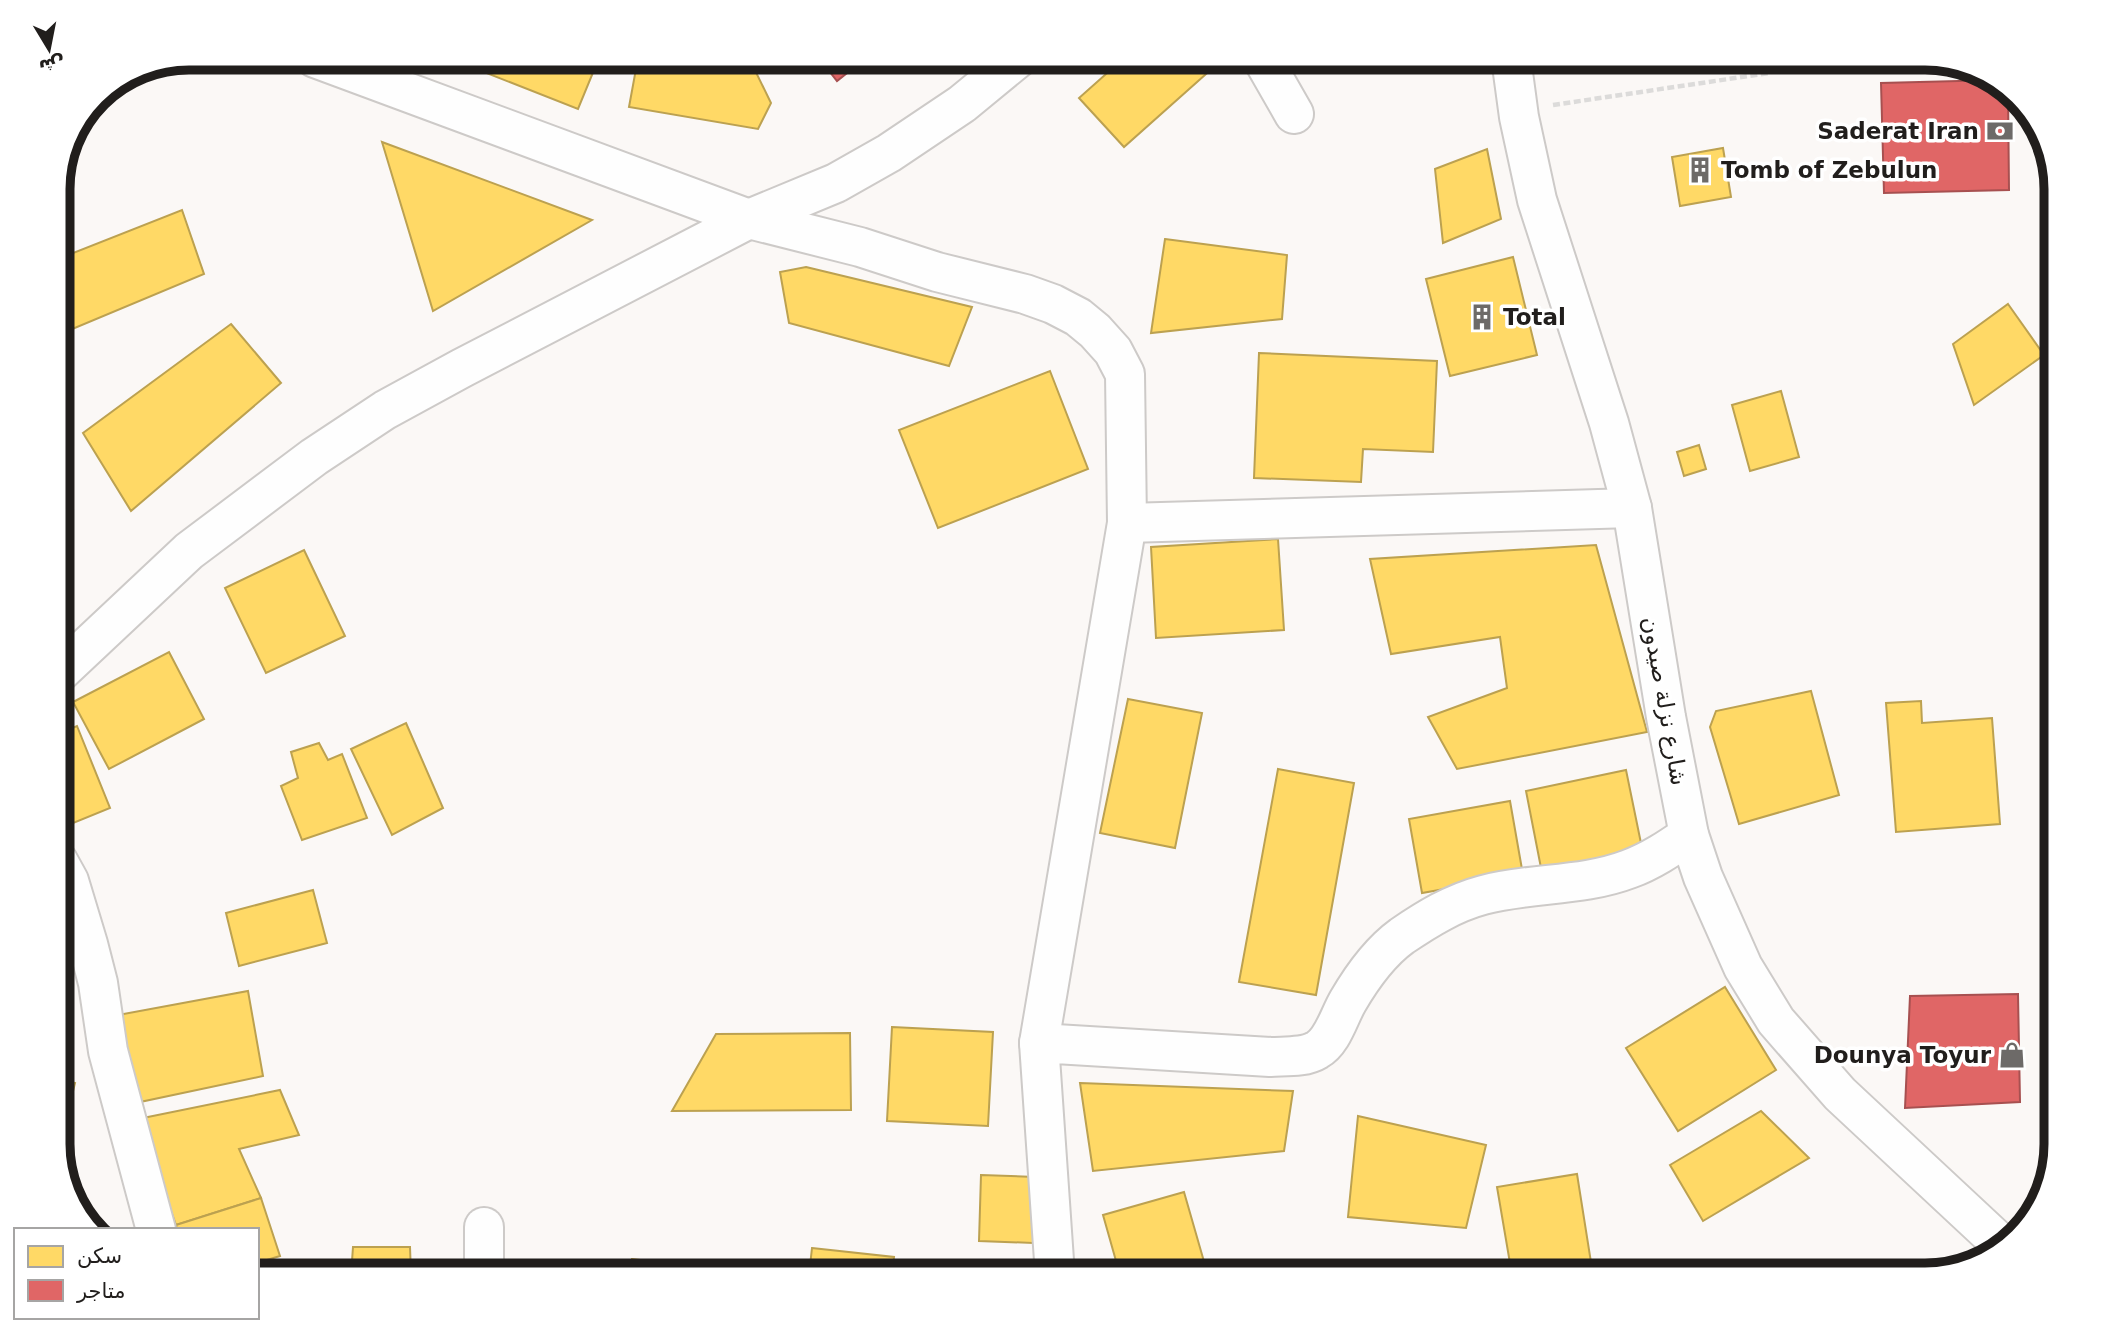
<svg xmlns="http://www.w3.org/2000/svg" width="2114" height="1333" viewBox="0 0 2114 1333" font-family="'DejaVu Sans',Vazirmatn,sans-serif">
	<style>
		.homes { fill: #ffd966; stroke: #bca150; stroke-width: 2 }
		.shops { fill: #e06666; stroke: #a75050; stroke-width: 2 }
		.lines { fill: none; stroke-linecap: round; stroke-linejoin: round }
		.minor-casing { stroke: #cdcac8; stroke-width: 42 }
		.path { stroke: #dcdbda; stroke-width: 4.5; stroke-dasharray: 7 3.5; stroke-linecap: butt }
		.minor { stroke: #fefefe; stroke-width: 38 }
		.labels { text-anchor: middle; stroke-width: 7; stroke-linejoin: round; paint-order: stroke }
		.poi-label { font-size: 23px; font-weight: bold; fill: #211e1c; stroke: #fff; text-anchor: end }
		.street-label { font-size: 23px; fill: #211e1c; stroke: #fff }
		.rim { fill: none; stroke: #211e1c; stroke-width: 9 }
	</style>
	<rect width="100%" height="100%" fill="#fbf8f6"/>
	<g class="homes">
		<path d="M451,58h148l-21,51 -127,-50z"/>
		<path d="M638,58h111l22,45 -13,26 -129,-22z"/>
		<path d="M1124,58h100l-100,89 -45,-49z"/>
		<path d="M382,142l210,78 -159,91z"/>
		<path d="M1723,148l8,49 -51,9 -8,-49z"/>
		<path d="M1487,149l14,70 -58,24 -8,-74z"/>
		<path d="M182,210l22,64 -146,61v-76z"/>
		<path d="M1165,239l122,16 -5,64 -131,14z"/>
		<path d="M1513,257l24,98 -87,21 -24,-97z"/>
		<path d="M806,267l166,40 -23,59 -160,-43 -9,-51z"/>
		<path d="M2008,304l36,51 -70,50 -21,-61z"/>
		<path d="M231,324l50,59 -150,128 -48,-78z"/>
		<path d="M1259,353l178,8 -4,91 -70,-3 -2,33 -107,-4z"/>
		<path d="M1050,371l38,98 -150,59 -39,-98z"/>
		<path d="M1781,391l18,66 -49,14 -18,-66z"/>
		<path d="M1699,445l7,24 -22,7 -7,-24z"/>
		<path d="M1278,539l6,91 -128,8 -5,-91z"/>
		<path d="M1596,545l51,187 -190,37 -29,-52 79,-29 -7,-51 -109,17 -21,-95z"/>
		<path d="M304,550l41,86 -79,37 -41,-85z"/>
		<path d="M169,652l35,67 -95,50 -36,-67z"/>
		<path d="M1811,691l28,104 -100,29 -29,-97 6,-16z"/>
		<path d="M1128,699l74,14 -27,135 -75,-15z"/>
		<path d="M1921,701l1,22 70,-5 8,106 -104,8 -10,-129z"/>
		<path d="M406,723l37,85 -51,27 -41,-86z"/>
		<path d="M77,726l33,82 -49,20 -3,-8v-86z"/>
		<path d="M319,743l9,17 14,-6 25,64 -65,22 -21,-54 17,-8 -7,-26z"/>
		<path d="M1278,769l76,14 -38,212 -77,-13z"/>
		<path d="M1626,770l17,83 -101,20 -16,-82z"/>
		<path d="M1510,801l13,74 -101,18 -13,-74z"/>
		<path d="M313,890l14,53 -88,23 -13,-53z"/>
		<path d="M1725,987l51,83 -98,61 -52,-83z"/>
		<path d="M248,991l15,85 -123,26 -22,-87z"/>
		<path d="M892,1027l101,5 -5,94 -101,-5z"/>
		<path d="M850,1033l1,77 -179,1 44,-77z"/>
		<path d="M58,1079l17,4 -17,69z"/>
		<path d="M1080,1083l213,8 -9,60 -191,20z"/>
		<path d="M280,1090l19,45 -60,14 22,49 -85,27 -38,-106z"/>
		<path d="M1761,1111l48,47 -106,63 -33,-56z"/>
		<path d="M1358,1116l128,29 -20,83 -118,-11z"/>
		<path d="M1577,1174l16,101h-81l-15,-88z"/>
		<path d="M981,1175l54,2 -2,66 -54,-2z"/>
		<path d="M1184,1192l21,73 -35,10h-50l-17,-60z"/>
		<path d="M261,1198l19,58 -23,7v-33h-80l-1,-5z"/>
		<path d="M353,1247h57l1,28h-60z"/>
		<path d="M812,1248l82,9 -2,18h-83z"/>
		<path d="M632,1259l75,9v7h-77z"/>
	</g>
	<g class="shops">
		<path d="M819,58h47l-29,23z"/>
		<path d="M1998,80l10,11 1,99 -125,3 -3,-110z"/>
		<path d="M2018,994l2,108 -115,6 5,-112z"/>
	</g>
	<g class="lines">
		<g class="minor-casing">
			<g id="minor">
				<path d="M315,58l434,161 111,28 77,25 88,22 28,10 25,13 17,14 18,20 12,23 2,149 -88,520"/>
				<path d="M1262,58l32,56"/>
				<path d="M1511,58l8,59 18,83 72,223 23,85 34,209 23,118 14,42 40,90 33,54 64,73 163,152"/>
				<path d="M1127,523l505,-15"/>
				<path d="M58,674l131,-123 125,-94 71,-47 77,-42 287,-149 87,-36 53,-30 73,-49 56,-46"/>
				<path d="M58,861l11,20 19,63 10,39 10,68 48,179"/>
				<path d="M484,1275v-48"/>
				<path d="M1055,1275l-16,-232 231,14c15,-1 34,1 47,-7 16,-9 22,-34 31,-49 14,-24 32,-49 54,-65 25,-17 51,-33 81,-41 48,-13 99,-8 146,-26 22,-8 41,-21 60,-34"/>
			</g>
		</g>
		<path class="path" d="M1553,105l216,-32 37,-15"/>
		<use href="#minor" class="minor"/>
	</g>
	<defs>
		<g id="bank-bare" transform="scale(2.1)"><path d="M-6-4H6V4H-6ZM0-2.3a2.3 2.3 0 1 0 0 4.6a2.3 2.3 0 1 0 0-4.6Z" fill="#6d6a68" stroke="#fff" stroke-width="2.5" paint-order="stroke"/></g>
		<g id="building-bare" transform="scale(2.1)"><path d="M-4-6H4V6H1V3H-1V6H-4ZM-2.5-4.3h1.7v1.8h-1.7ZM.8-4.3h1.7v1.8H.8ZM-2.5-1h1.7V.8h-1.7ZM.8-1h1.7V.8H.8Z" fill="#6d6a68" stroke="#fff" stroke-width="2.5" paint-order="stroke"/></g>
		<g id="shop-bare" transform="scale(2.1)"><path d="M-5-2.5h2.3a2.7 3.5 0 0 1 5.4 0H5L5.5 6h-11ZM-1.5-2.5h3a1.5 2.3 0 0 0-3 0Z" fill="#6d6a68" stroke="#fff" stroke-width="2.5" paint-order="stroke"/></g>
	</defs>
	<g fill-rule="evenodd">
		<use href="#bank-bare" x="2000" y="131"/>
		<use href="#building-bare" x="1700" y="170"/>
		<use href="#building-bare" x="1482" y="317"/>
		<use href="#shop-bare" x="2012" y="1055"/>
	</g>
	<g class="labels">
		<g class="poi-label">
			<text x="1979" y="139">Saderat Iran</text>
			<text x="1721" y="178" text-anchor="start">Tomb of Zebulun</text>
			<text x="1503" y="325" text-anchor="start">Total</text>
			<text x="1991" y="1063">Dounya Toyur</text>
		</g>
		<g class="street-label">
			<text transform="translate(1665 701) rotate(80)" y="8">شارع نزلة صيدون</text>
		</g>
	</g>
	<path d="M0 0H2114V1333H0ZM189 70H1925A119 119 0 0 1 2044 189V1144A119 119 0 0 1 1925 1263H189A119 119 0 0 1 70 1144V189A119 119 0 0 1 189 70Z" fill="#fff" fill-rule="evenodd"/>
	<path class="rim" d="M189 70H1925A119 119 0 0 1 2044 189V1144A119 119 0 0 1 1925 1263H189A119 119 0 0 1 70 1144V189A119 119 0 0 1 189 70Z"/>
	<rect x="14" y="1228" width="245" height="91" fill="#ffffff" stroke="#a6a5a4" stroke-width="2"/>
	<rect x="28" y="1246" width="35" height="21" fill="#ffd966" stroke="#a6a5a4" stroke-width="2"/>
	<text x="77" y="1263" font-size="21" fill="#211e1c">سكن</text>
	<rect x="28" y="1280" width="35" height="21" fill="#e06666" stroke="#a6a5a4" stroke-width="2"/>
	<text x="77" y="1298" font-size="21" fill="#211e1c">متاجر</text>
	<g transform="translate(49 49) rotate(170)" stroke="#ffffff" stroke-width="5" paint-order="stroke">
	<path d="M0-5L12 26L0 18L-12 26Z" fill="#211e1c"/>
	<text y="-10" font-size="19" font-weight="bold" text-anchor="middle" fill="#211e1c">ش</text>
	</g>
</svg>
